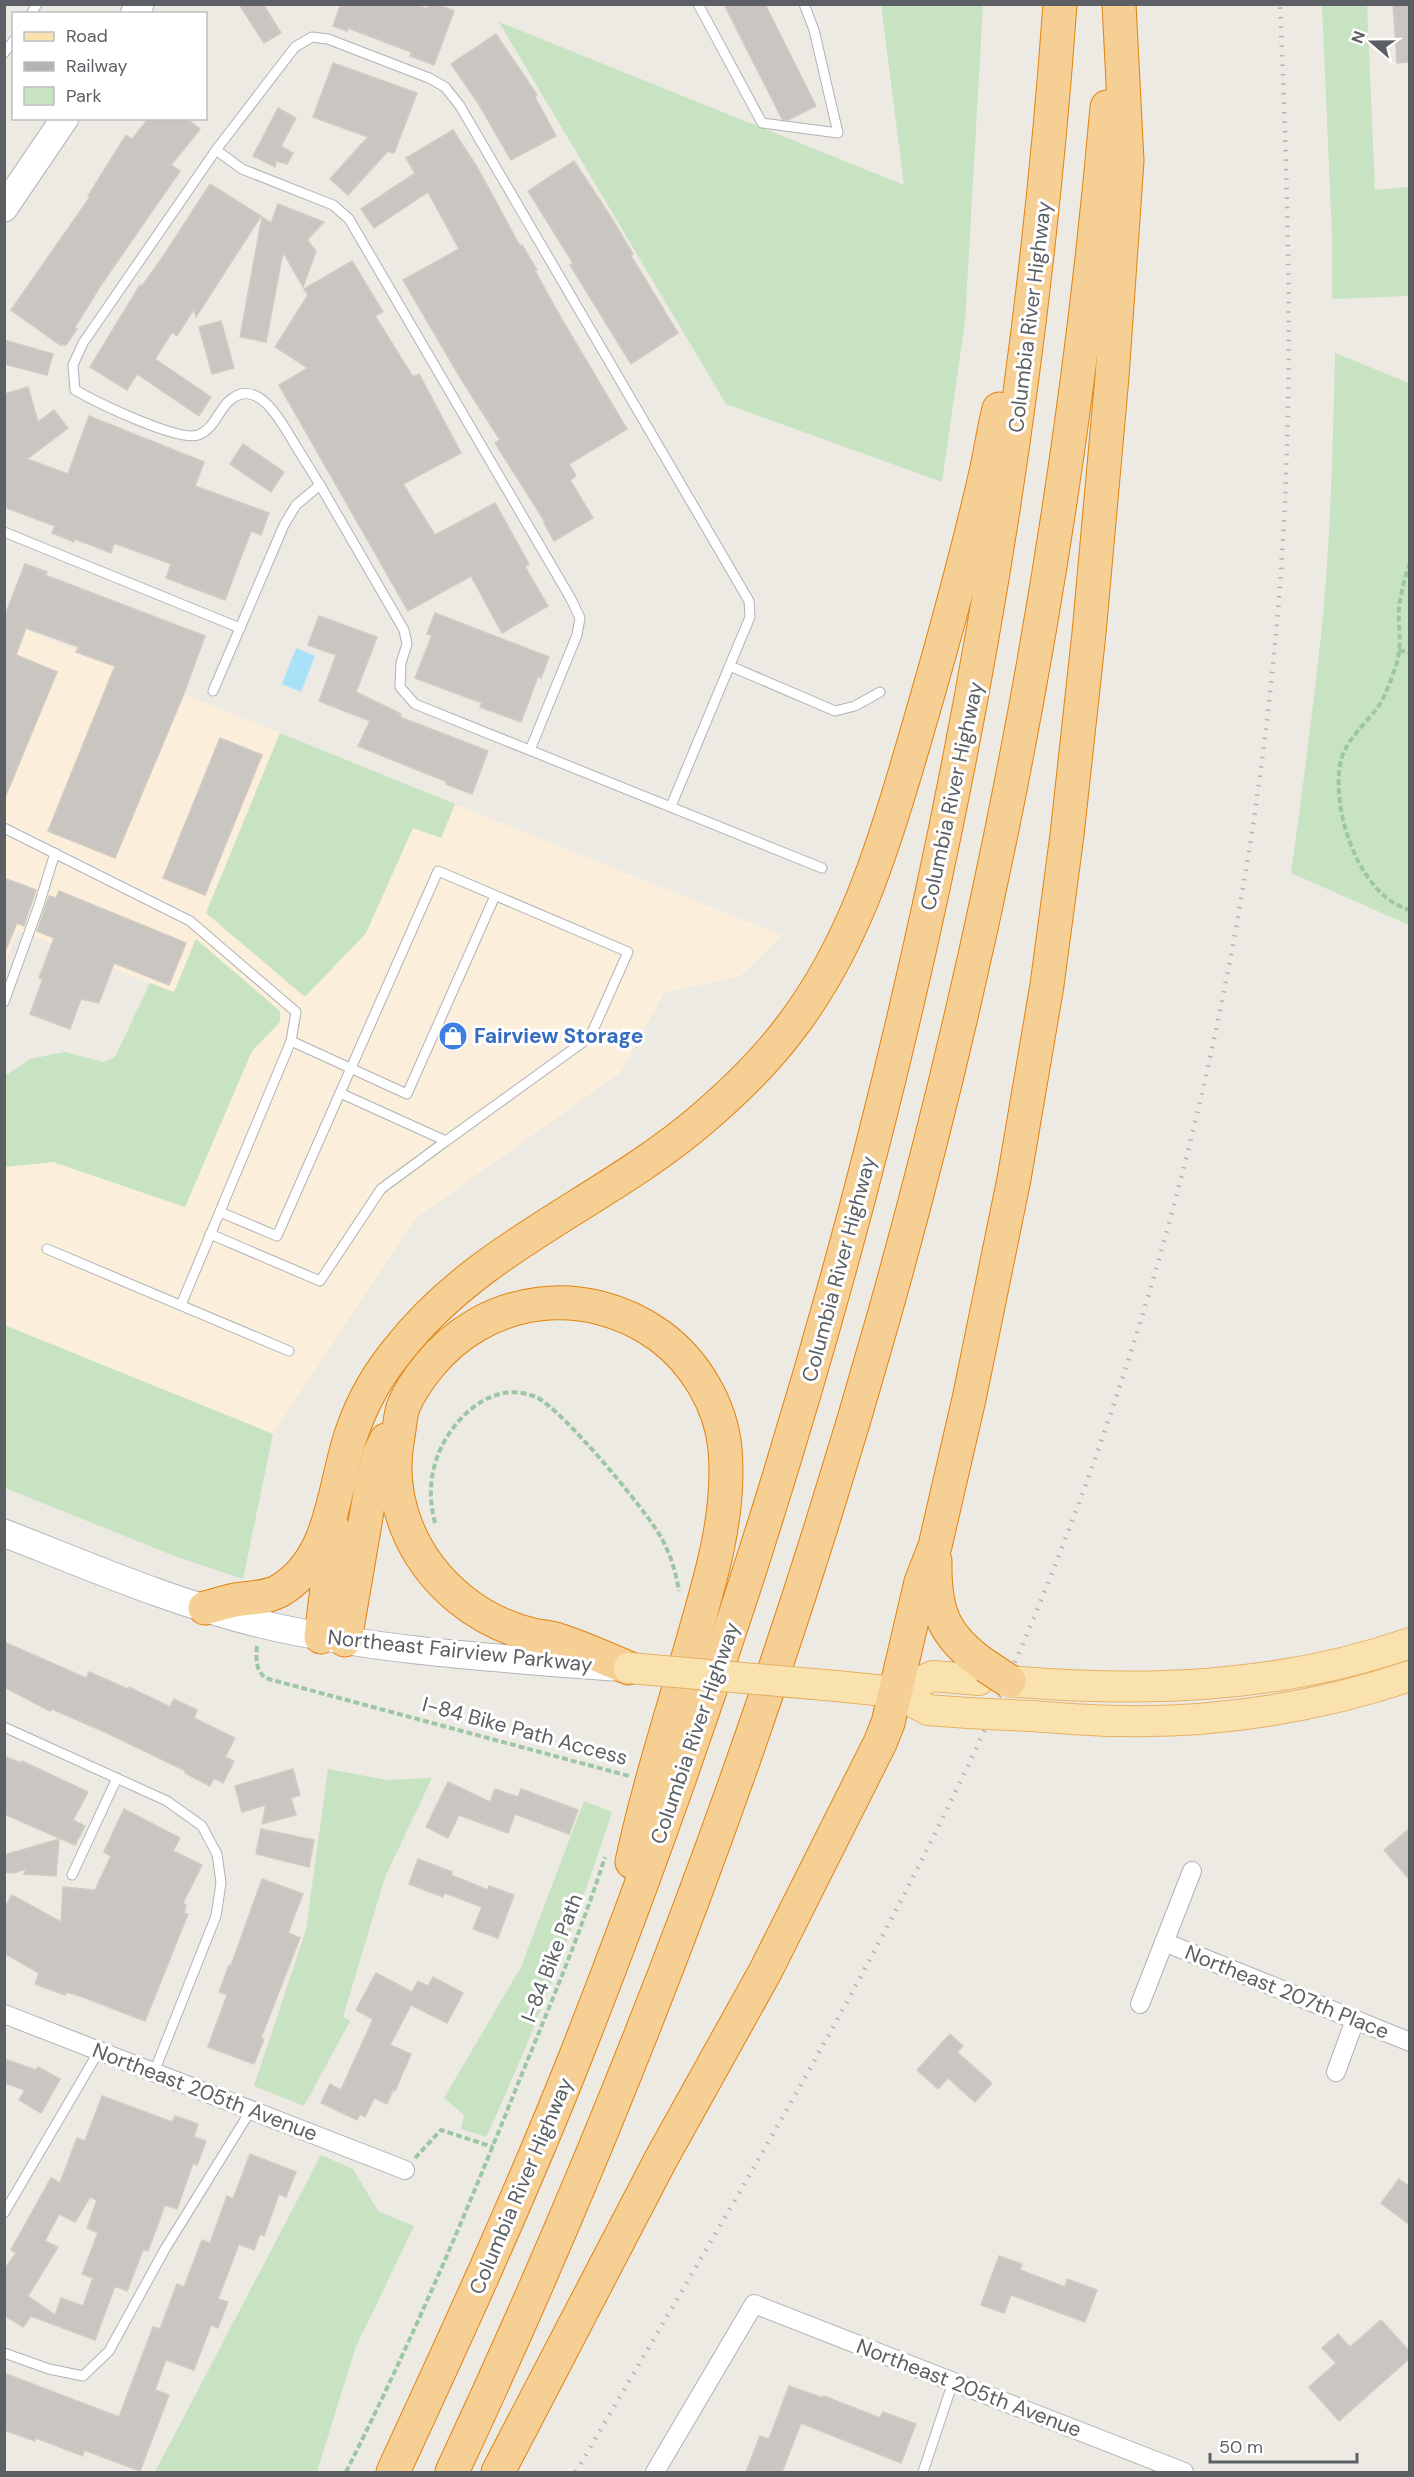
<svg xmlns="http://www.w3.org/2000/svg" width="1414" height="2477" viewBox="0 0 1414 2477" font-family="'DM Sans',sans-serif">
	<style>
		.commercial { fill: #fbefdb }
		.green { fill: #c7e3c2 }
		.water { fill: #a9e1f9 }
		.building { fill: #c9c5c1; stroke: #d2cbc3; stroke-width: 1.5; fill-rule: evenodd }
		.lines { fill: none; stroke-linecap: round; stroke-linejoin: round }
		.lane-casing { stroke: #afb2b6; stroke-width: 11 }
		.street-casing { stroke: #afb2b6; stroke-width: 20 }
		.secondary-casing { stroke: #b1b4b8; stroke-width: 29 }
		.primary-casing { stroke: #e7b063; stroke-width: 32 }
		.highway-casing { stroke: #e18310; stroke-width: 35 }
		.path { stroke: #9dc6a3; stroke-width: 4; stroke-dasharray: 6 3; stroke-linecap: butt }
		.lane { stroke: #fff; stroke-width: 9 }
		.street { stroke: #fff; stroke-width: 18 }
		.secondary { stroke: #fff; stroke-width: 27 }
		.primary { stroke: #f9e2ad; stroke-width: 30 }
		.highway { stroke: #f5cf93; stroke-width: 33 }
		.rail { stroke: #b2b3b4; stroke-width: 4.5; stroke-dasharray: 1.5 8; stroke-linecap: butt }
		.primary-bridge-casing { stroke: #e7b063; stroke-width: 32; stroke-linecap: butt }
		.highway-bridge-casing { stroke: #e18310; stroke-width: 35; stroke-linecap: butt }
		.primary-bridge { stroke: #f9e2ad; stroke-width: 30 }
		.highway-bridge { stroke: #f5cf93; stroke-width: 33 }
		.labels { text-anchor: middle; stroke-width: 6; stroke-linejoin: round; paint-order: stroke }
		.street-label { font-size: 21px; fill: #5c6064; stroke: #fff }
		.shop-label { font-size: 21px; font-weight: bold; fill: #366cbe; stroke: #fff; text-anchor: start }
	</style>
	<rect width="100%" height="100%" fill="#edeae4"/>
	<path class="commercial" d="M5,621l275,112 -74,180 160,20 47,-105 28,10 14,-34 327,132 -42,40 -76,17 -43,79 -206,147 -142,215 -268,-109 -1,-158 49,-5 132,45 67,-156 28,-29 -84,-83 -22,54 -156,-63 -13,35z"/>
	<g class="green">
		<path d="M881,5h102l-18,317 -23,160 -216,-78 -227,-382 405,163z"/>
		<path d="M1322,5h45l8,185 34,-3v109l-77,3v-63z"/>
		<path d="M1335,353l74,30v542l-118,-52c12,-85 23,-171 32,-257 8,-87 10,-175 12,-263z"/>
		<path d="M280,733l175,71 -14,34 -28,-10 -47,105 -61,64 -99,-84z"/>
		<path d="M196,939l84,72v11l-28,29 -67,156 -132,-45 -48,5v-94l3,1 22,-15 35,-7 39,10 11,-5 35,-74 24,9z"/>
		<path d="M4,1325l269,109 -30,145 -66,-22 -172,-69z"/>
		<path d="M328,1769l59,11 45,-2 -47,99 -42,140 7,4 -46,85 -50,-20 52,-156z"/>
		<path d="M584,1801l28,11c-36,110 -77,220 -126,325l-25,-8 3,-14 -20,-17 77,-131z"/>
		<path d="M321,2155l32,14 25,42 36,15 -59,123 -38,123h-162z"/>
	</g>
	<path class="water" d="M296,648l19,8 -14,36 -19,-8z"/>
	<g class="building">
		<path d="M239,4h24l18,29 -17,10z"/>
		<path d="M341,4h74l12,5 2,-5h8l17,7 -20,54 -24,-9 1,-4 -63,-24 -1,3 -14,-5z"/>
		<path d="M724,4h41l51,102 -28,14 -6,-1z"/>
		<path d="M1393,4h17v58l-13,1z"/>
		<path d="M496,34l41,61 -2,2 21,39 -45,24 -33,-57 -27,-39z"/>
		<path d="M333,63l84,30 -23,60 -6,-2 -40,44 -18,-16 38,-42 -55,-20z"/>
		<path d="M278,108l18,10 -15,28 12,7 -6,11 -11,-3 -1,6 -22,-11z"/>
		<path d="M149,118h37l14,11 -29,36 9,6 -79,114 -26,42 2,2 -11,16h-6l-49,-35 79,-113 -2,-1 38,-61 6,4z"/>
		<path d="M453,130l24,37 43,79 2,-1 15,25 -2,1 29,52 63,106 -58,35 7,12 -6,4 23,38 -39,23 -10,-18 1,-1 -50,-79 5,-3 -39,-61 -58,-99 56,-31 -31,-57 -54,36 -13,-19 54,-36 -9,-15z"/>
		<path d="M574,161l35,53 24,40 -2,2 47,77 -47,31 -61,-99 3,-2 -45,-72z"/>
		<path d="M210,184l51,32 -65,101 -2,-8 -17,27 -5,-4 -17,27 56,38 -12,19 -62,-42 -10,16 -37,-23 50,-82 2,1 22,-31z"/>
		<path d="M278,204l46,18 -17,18 9,11 -13,36 -20,-35 -17,90 -26,-5 22,-120 9,6z"/>
		<path d="M352,261l31,51 -8,4 38,61 6,-3 42,79 -58,31 32,51 60,-32 34,61 -4,3 23,39 -46,27 -31,-57 -63,35 -129,-226 29,-17 -33,-21 33,-52 -4,-6z"/>
		<path d="M221,321l13,47 -22,6 -13,-47z"/>
		<path d="M4,340l49,14 -6,21 -43,-11z"/>
		<path d="M28,387l10,35 16,-12 14,18 -41,31 41,15 21,-58 115,46 -9,24 74,27 -8,22 -10,-4 -26,69 -59,-22 5,-14 -57,-21 -3,10 -36,-14 -1,3 -22,-9 3,-7 -51,-19v-113z"/>
		<path d="M243,444l41,28 -13,20 -41,-28z"/>
		<path d="M25,564l22,8 -2,3 160,61 -20,55 -70,167 -67,-27 67,-165 -39,-14 3,-5 -53,-19 -10,27 41,17 -53,128v-182z"/>
		<path d="M435,613l114,44 -8,21 -3,-2 -17,46 -41,-15 2,-4 -67,-25 17,-43 -5,-1z"/>
		<path d="M319,616l58,21 -21,55 45,22 -1,3 88,34 -16,43 -26,-10 1,-2 -89,-36 12,-25 -51,-20 17,-46 -28,-10z"/>
		<path d="M220,738l42,17 -57,140 -42,-17z"/>
		<path d="M4,878l32,12 -12,36 -7,-3 -12,29z"/>
		<path d="M59,891l127,52 -17,42 -55,-22 -15,40 -18,-4 -11,30 -40,-15 13,-35 -4,-1 15,-40 -17,-7 12,-35 7,2z"/>
		<path d="M4,1642l82,36 3,-6 39,17 1,-2 41,20 4,-8 23,11 -3,8 41,20 -10,19 9,4 -11,22 -9,-5 -4,8 -25,-13 1,-2 -79,-38 -55,-24 -2,2 -46,-24z"/>
		<path d="M4,1756l17,7 1,-2 66,31 -15,28 12,6 -10,19 -71,-31z"/>
		<path d="M293,1769l7,26 -9,3 5,17 -34,9 4,-19 -24,7 -7,-26z"/>
		<path d="M448,1782l42,20 5,-13 23,8 3,-8 57,21 -9,24 -54,-20 -7,19 -49,-18 -11,23 -22,-11z"/>
		<path d="M124,1809l56,29 -7,13 29,14 -19,38 3,2 -2,8 4,1 -43,107 -65,-25 -14,-4 -1,3 -30,-11 4,-11 -35,-20v-45l8,-13 49,27 2,-35 32,3 16,-34 -7,-4z"/>
		<path d="M1410,1828v52l-26,-30z"/>
		<path d="M261,1829l53,11 -5,27 -53,-13z"/>
		<path d="M59,1839l-3,37 -32,-2 2,-5 -12,4 -10,-1v-17z"/>
		<path d="M418,1859l34,13 -1,3 37,15 1,-4 25,9 -16,43 -25,-9 9,-22 -37,-14 -2,4 -34,-13z"/>
		<path d="M262,1879l41,15 -15,39 12,5 -39,100 3,1 -10,25 -46,-17 19,-52 -8,-3 10,-27 2,1z"/>
		<path d="M376,1973l36,19 6,-11 10,5 5,-9 30,16 -16,30 -36,-18 -21,40 21,9 -16,37 -2,-1 -6,14 -13,-6 -9,19 -5,-3 -3,6 -36,-17 9,-19 11,6 32,-71 -17,-9z"/>
		<path d="M950,2034l13,12 -6,6 35,31 -17,19 -27,-24 -10,11 -21,-19z"/>
		<path d="M4,2059l32,11 2,-3 22,12 -19,34 -22,-13 6,-10 -21,-7z"/>
		<path d="M102,2096l70,26 3,-6 23,8 -4,13 12,4 -9,24 -4,-2 -16,46 -12,-4 -17,46 -5,-1 -16,41 -12,-5 -20,54 -64,-24 -8,11 -19,-12v-45l12,-17 -5,-3 40,-72 9,5 17,-45 8,3zM90,2197l7,3 -10,28 11,5 -16,41 11,4 -10,28 -22,-8 -6,17 -27,-19 30,-49 -13,-6 14,-27 16,8z"/>
		<path d="M250,2154l46,18 -10,25 -7,-3 -15,42 -4,-2 -6,16 -15,-6 -21,55 10,3 -10,26 -7,-3 -17,45 -28,-10 -11,30 14,5 -29,76 -56,-21 -1,6 -47,-18 -1,3 -31,-11v-57l115,44 34,-90 7,2 17,-45 7,3 18,-47 8,3 17,-47 6,3z"/>
		<path d="M1399,2179l11,8v38l-29,-22z"/>
		<path d="M999,2256l23,8 -2,6 45,17 2,-8 30,11 -12,32 -74,-27 -7,18 -23,-8z"/>
		<path d="M1381,2320l29,32v6l-71,63 -30,-34 27,-24 -14,-15 16,-14 12,13z"/>
		<path d="M789,2386l34,12 1,-2 56,22 3,-6 33,12 -15,39 -100,-40 -19,49h-36l14,-36 9,3z"/>
	</g>
	<g class="lines">
		<g class="lane-casing">
			<g id="lane">
				<path d="M698,4l64,119 76,10 -24,-103 -10,-26"/>
				<path d="M31,14l6,-10"/>
				<path d="M4,53l10,-13"/>
				<path d="M216,150l26,19 91,36 16,14 222,380 9,19 -3,17 -47,115"/>
				<path d="M320,485l84,145 3,14 -6,19 -1,24 15,17 407,164"/>
				<path d="M4,532l236,96 44,-103 12,-20 24,-20c-9,-14 -17,-28 -26,-42 -12,-20 -37,-69 -66,-41 -10,10 -15,28 -30,33 -20,7 -102,-33 -123,-45l-2,-25 10,-22 133,-193 79,-103 17,-10 16,2 101,39 16,9 15,19 289,495 1,16 -79,189"/>
				<path d="M730,666l105,45 20,-5 25,-14"/>
				<path d="M213,691l27,-63"/>
				<path d="M4,828l186,93 106,91 -5,29 116,53 88,-198"/>
				<path d="M438,871l190,81 -38,85 -144,104 -106,-48z"/>
				<path d="M4,1002l34,-94 17,-55"/>
				<path d="M220,1212l57,24 63,-143"/>
				<path d="M210,1234l110,47 61,-92 65,-48"/>
				<path d="M47,1249l242,102"/>
				<path d="M181,1305l110,-264"/>
				<path d="M4,1727l163,74 35,25 15,28 4,29 -5,33 -62,156"/>
				<path d="M72,1875l45,-97"/>
				<path d="M4,2213l95,-162"/>
				<path d="M4,2353l45,16 34,7 26,-25 56,-102 86,-139"/>
				<path d="M923,2472l30,-90"/>
			</g>
		</g>
		<g class="street-casing">
			<g id="street">
				<path d="M1164,1942l246,100"/>
				<path d="M1140,2004l52,-133"/>
				<path d="M4,2014l401,156"/>
				<path d="M1336,2072l19,-52"/>
				<path d="M655,2472l99,-168 430,168"/>
			</g>
		</g>
		<g class="secondary-casing">
			<g id="secondary">
				<path d="M134,14l6,-10"/>
				<path d="M4,208l61,-90"/>
				<path d="M4,1533c85,33 169,70 257,91 115,27 234,34 352,43"/>
			</g>
		</g>
		<g class="primary-casing">
			<g id="primary">
				<path d="M1009,1681c134,12 272,7 401,-38"/>
				<path d="M836,1686l59,6 33,18 40,3"/>
				<path d="M895,1692l38,-16 46,4"/>
				<path d="M1031,1716c31,2 61,5 92,5 95,2 196,-14 287,-45"/>
			</g>
		</g>
		<g class="highway-casing">
			<g id="highway">
				<path d="M935,1561c-1,51 9,76 51,105"/>
				<path d="M205,1608c12,-3 25,-8 37,-9 13,-2 24,-1 37,-8 56,-32 54,-108 74,-162 10,-28 26,-56 45,-79 80,-103 206,-147 303,-230 33,-28 64,-58 90,-93 61,-80 91,-175 119,-271 28,-95 55,-191 77,-288 4,-19 7,-40 12,-59"/>
				<path d="M321,1637l13,-107"/>
				<path d="M345,1640l27,-158 8,-29 6,-13"/>
				<path d="M629,1668c-23,-9 -47,-21 -71,-28 -8,-3 -16,-3 -25,-5 -26,-6 -52,-19 -73,-36 -49,-40 -74,-101 -62,-163 2,-10 2,-22 6,-31 6,-14 15,-27 24,-38 57,-72 158,-85 232,-31 35,26 61,69 65,113 6,70 -17,138 -36,205 -20,69 -42,138 -57,208"/>
				<path d="M393,2472c63,-136 126,-273 182,-414 260,-659 435,-1345 485,-2054"/>
				<path d="M452,2472c348,-744 584,-1545 655,-2365"/>
				<path d="M498,2472l163,-313 104,-187 115,-229 8,-20 33,-141 14,-36 34,-147 45,-220 33,-194 20,-150 22,-202 23,-256 15,-216 -8,-157"/>
			</g>
		</g>
		<g class="path">
			<path d="M1410,563c-5,14 -9,30 -11,44 -1,19 3,37 -2,55 -4,13 -10,30 -17,42 -13,19 -33,34 -39,56 -11,47 17,136 69,150"/>
			<path d="M1399,650l11,3"/>
			<path d="M435,1523c-5,-20 -6,-39 0,-59 11,-40 55,-87 101,-67 26,12 111,114 126,142 9,17 14,34 17,52"/>
			<path d="M257,1646c-1,14 -2,22 8,32l364,98"/>
			<path d="M415,2158l26,-28 52,17"/>
			<path d="M346,2472c63,-125 119,-255 171,-386 31,-76 63,-151 88,-229"/>
		</g>
		<use href="#lane" class="lane"/>
		<use href="#street" class="street"/>
		<use href="#secondary" class="secondary"/>
		<use href="#primary" class="primary"/>
		<use href="#highway" class="highway"/>
		<path class="rail" d="M576,2472c160,-276 330,-549 454,-845 133,-318 217,-661 247,-1005 18,-206 12,-411 3,-618"/>
		<g class="primary-bridge-casing">
			<g id="primary-bridge">
				<path d="M629,1668l207,18"/>
				<path d="M968,1713l63,3"/>
			</g>
		</g>
		<g class="highway-bridge-casing">
			<path id="highway-bridge" d="M986,1666l23,15"/>
		</g>
		<use href="#primary-bridge" class="primary-bridge"/>
		<use href="#highway-bridge" class="highway-bridge"/>
	</g>
	<defs>
		<g id="shop-disc" transform="scale(1.5)"><circle r="9.5" fill="#3f7fe0" stroke="#fff"/><path d="M-5-2.5h2.3a2.7 3.5 0 0 1 5.4 0H5L5.5 6h-11ZM-1.5-2.5h3a1.5 2.3 0 0 0-3 0Z" fill="#fff"/></g>
	</defs>
	<g fill-rule="evenodd">
		<use href="#shop-disc" x="453" y="1036"/>
	</g>
	<g class="labels">
		<g class="street-label">
			<text transform="translate(1030 317) rotate(-83)" y="7">Columbia River Highway</text>
			<text transform="translate(952 796) rotate(-78)" y="7">Columbia River Highway</text>
			<text transform="translate(839 1269) rotate(-75)" y="7">Columbia River Highway</text>
			<text transform="translate(460 1651) rotate(6)" y="7">Northeast Fairview Parkway</text>
			<text transform="translate(525 1731) rotate(15)" y="7">I-84 Bike Path Access</text>
			<text transform="translate(695 1733) rotate(-71)" y="7">Columbia River Highway</text>
			<text transform="translate(552 1958) rotate(-69)" y="7">I-84 Bike Path</text>
			<text transform="translate(1287 1992) rotate(22)" y="7">Northeast 207th Place</text>
			<text transform="translate(205 2092) rotate(21)" y="7">Northeast 205th Avenue</text>
			<text transform="translate(521 2186) rotate(-67)" y="7">Columbia River Highway</text>
			<text transform="translate(969 2388) rotate(21)" y="7">Northeast 205th Avenue</text>
		</g>
		<g class="shop-label">
			<text x="474" y="1043">Fairview Storage</text>
		</g>
	</g>
	<rect width="1414" height="2477" fill="none" stroke="#5c6064" stroke-width="12"/>
	<rect x="12" y="12" width="195" height="108" fill="#ffffff" stroke="#bebfc1" stroke-width="1.5"/>
	<rect x="24" y="32" width="30" height="9" fill="#f9e2ad" stroke="#bebfc1" stroke-width="1.5"/>
	<text x="66" y="42" font-size="18" fill="#5c6064">Road</text>
	<rect x="24" y="62" width="30" height="9" fill="#b2b3b4" stroke="#bebfc1" stroke-width="1.5"/>
	<text x="66" y="72" font-size="18" fill="#5c6064">Railway</text>
	<rect x="24" y="87" width="30" height="18" fill="#c7e3c2" stroke="#bebfc1" stroke-width="1.5"/>
	<text x="66" y="102" font-size="18" fill="#5c6064">Park</text>
	<g transform="translate(1372 42) rotate(290)" stroke="#ffffff" stroke-width="4.5" paint-order="stroke">
	<path d="M0-4.5L10 22L0 15L-10 22Z" fill="#5c6064"/>
	<text y="-9" font-size="16" font-weight="bold" text-anchor="middle" fill="#5c6064">N</text>
	</g>
	<path d="M1210 2453v9h147v-9" fill="none" stroke="#5c6064" stroke-width="3"/>
	<text x="1219" y="2453" font-size="18" fill="#5c6064" stroke="#ffffff" stroke-width="4.5" paint-order="stroke">50 m</text>
</svg>
